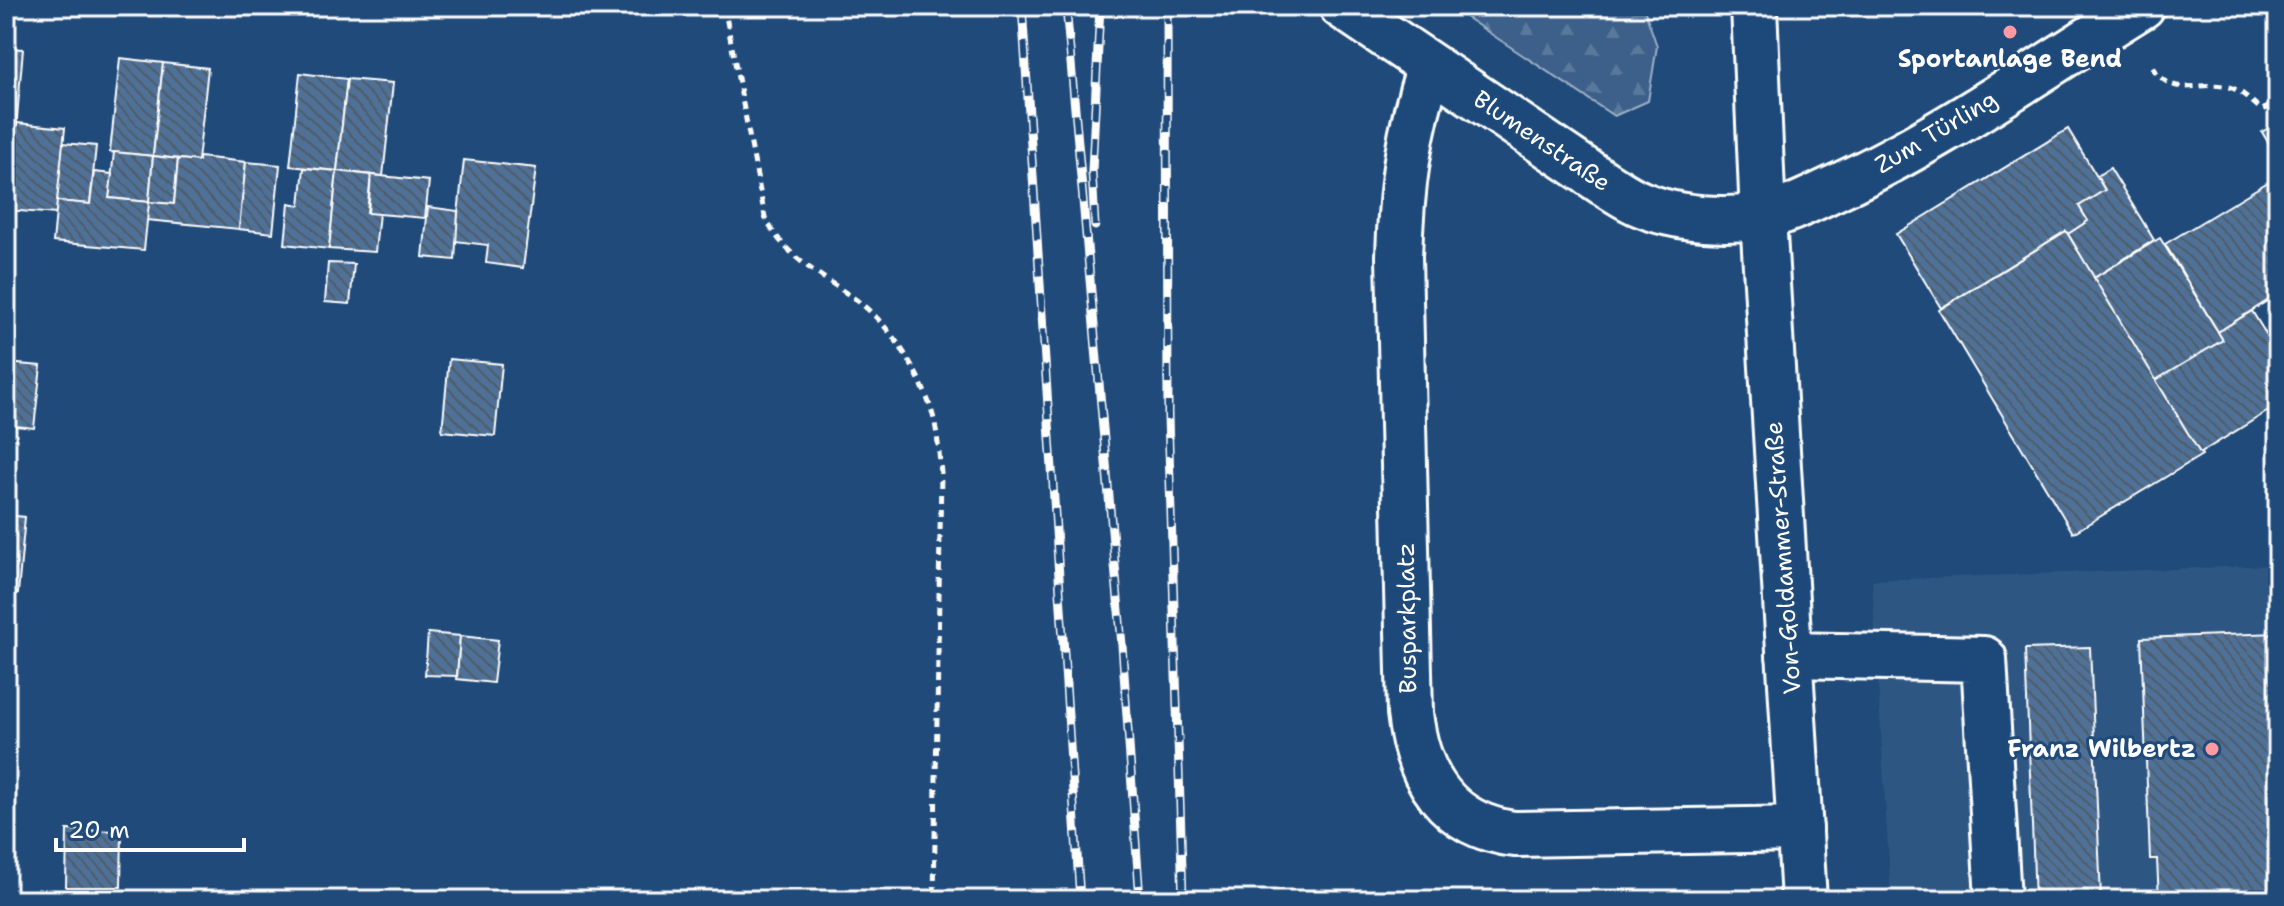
<svg xmlns="http://www.w3.org/2000/svg" width="2284" height="906" viewBox="0 0 2284 906" font-family="'Shantell Sans',sans-serif">
	<style>
		.built { fill: #2e5683 }
		.forest { fill: url(#forest-firs); stroke: #9eb0c5; stroke-width: 2 }
		.building { fill: url(#building-back-hatch); stroke: #fff; stroke-width: 2 }
		.lines { fill: none; stroke-linecap: round; stroke-linejoin: round }
		.minor-casing { stroke: #fff; stroke-width: 50 }
		.path { stroke: #fff; stroke-width: 5; stroke-dasharray: 8 6; stroke-linecap: butt }
		.minor { stroke: #1f4a7a; stroke-width: 44 }
		.rail-casing { stroke: #fff; stroke-width: 9 }
		.rail { stroke: #1f4a7a; stroke-width: 6; stroke-dasharray: 18; stroke-linecap: butt }
		.poi-dot { fill: #ff9aa2; stroke: #1f4a7a; stroke-width: 3 }
		.labels { text-anchor: middle; stroke-width: 6; stroke-linejoin: round; paint-order: stroke }
		.poi-label { font-size: 24px; font-weight: bold; fill: #fff; stroke: #1f4a7a }
		.street-label { font-size: 24px; fill: #fff; stroke: #1f4a7a }
	</style>
	<defs>
		<pattern id="forest-firs" width="22" height="20" patternUnits="userSpaceOnUse" patternTransform="scale(2)"><rect width="22" height="20" fill="#3c618b"/><path d="M5 1l3.5 6h-7zM16 11l3.5 6h-7z" fill="#59799c"/></pattern>
		<pattern id="building-back-hatch" width="6" height="6" patternUnits="userSpaceOnUse" patternTransform="scale(2)"><rect width="6" height="6" fill="#507197"/><path d="M-1 5l2 2M0 0l6 6M5-1l2 2" fill="none" stroke="#4e5b6a"/></pattern>
	</defs>
	<rect width="100%" height="100%" fill="#1f4a7a"/>
	<filter id="ink" filterUnits="userSpaceOnUse"><feTurbulence type="fractalNoise" baseFrequency=".0125" numOctaves="2"/><feDisplacementMap in="SourceGraphic" scale="16" xChannelSelector="R" yChannelSelector="G"/><feConvolveMatrix kernelMatrix="1 2 1 2 8 2 1 2 1" color-interpolation-filters="sRGB"/></filter>
	<g filter="url(#ink)">
		<path class="built" d="M2278,565v335h-387l-19,-320z"/>
		<path class="forest" d="M1449,6h194l14,40 -9,55 -34,15z"/>
		<g class="building">
			<path d="M6,48l17,1 -8,91 -9,-1z"/>
			<path d="M120,58l43,5 -10,93 -43,-4z"/>
			<path d="M163,63l45,5 -10,93 -45,-5z"/>
			<path d="M300,73l47,6 -10,92 -47,-5z"/>
			<path d="M347,79l46,4 -10,93 -46,-5z"/>
			<path d="M2278,122v37l-16,-27z"/>
			<path d="M17,123l48,5 -9,86 -48,-4z"/>
			<path d="M2068,129l37,61 -26,16 9,15 -20,13 -2,-3 -125,77 -45,-74z"/>
			<path d="M6,139l9,1 -5,49 -4,1z"/>
			<path d="M63,143l33,3 -6,58 -33,-3z"/>
			<path d="M114,152l39,4 -4,46 -40,-4z"/>
			<path d="M153,156l25,3 -4,45 -25,-2z"/>
			<path d="M199,157l47,5 -7,67 -92,-9 2,-18 25,2 4,-45 21,2z"/>
			<path d="M464,160l72,8 -13,100 -37,-5 2,-18 -33,-4z"/>
			<path d="M246,162l34,3 -7,68 -34,-4z"/>
			<path d="M304,168l33,3 -8,78 -44,-5 4,-41 11,2z"/>
			<path d="M2110,168l44,72 -60,38 -26,-44 20,-13 -9,-15 26,-16 -8,-14z"/>
			<path d="M337,171l34,4 -4,37 12,1 -4,39 -46,-3z"/>
			<path d="M94,172l18,2 -3,24 40,4 -5,48 -91,-8 4,-41 33,3z"/>
			<path d="M371,175l58,6 -4,37 -57,-5z"/>
			<path d="M2278,176v118l-60,38 -53,-88z"/>
			<path d="M428,207l30,4 -3,49 -32,-3z"/>
			<path d="M2066,231l136,224 -129,78 -134,-223z"/>
			<path d="M2160,238l63,102 -67,40 -62,-102z"/>
			<path d="M328,263l26,1 -4,40 -25,-2z"/>
			<path d="M2252,311l26,43v51l-78,48 -44,-73 67,-40 -5,-8z"/>
			<path d="M449,359l53,5 -7,72 -53,-5z"/>
			<path d="M6,363l35,3 -7,62 -28,-3z"/>
			<path d="M6,515l19,2 -7,76 -12,-1z"/>
			<path d="M428,633l32,3 -3,40 -32,-1z"/>
			<path d="M2278,633v267h-119l-2,-41h-7l-9,-221z"/>
			<path d="M460,636l38,4 -5,43 -36,-4z"/>
			<path d="M2090,647l11,251 -66,2 -10,-251z"/>
			<path d="M67,830l55,1 -1,56h-55z"/>
		</g>
		<g class="lines">
			<g class="minor-casing">
				<g id="minor">
					<path d="M1342,6l262,177c12,7 24,16 37,21 36,15 80,17 119,13 24,-3 57,-21 79,-31 106,-49 203,-119 303,-180"/>
					<path d="M1754,6l9,211 41,683"/>
					<path d="M1430,66c-22,66 -29,122 -31,191l11,456c7,64 37,113 105,121l285,-5"/>
					<path d="M1789,655l195,4 14,241"/>
				</g>
			</g>
			<g class="path">
				<path d="M724,6l41,211c20,42 59,59 94,85 34,26 64,75 75,117 4,17 5,36 7,54l-7,427"/>
				<path d="M2152,67c24,35 47,11 80,21 11,4 21,15 30,22l16,-8"/>
			</g>
			<use href="#minor" class="minor"/>
			<g class="rail-casing">
				<g id="rail">
					<path d="M1022,6l58,894"/>
					<path d="M1066,6l56,639 18,255"/>
					<path d="M1167,6l1,410 15,484"/>
					<path d="M1095,226l-3,-55 8,-165"/>
				</g>
			</g>
			<use href="#rail" class="rail"/>
		</g>
	</g>
	<g class="poi-dot">
		<circle cx="2010" cy="32" r="8"/>
		<circle cx="2212" cy="749" r="8"/>
	</g>
	<g class="labels">
		<g class="poi-label">
			<text x="2010" y="67">Sportanlage Bend</text>
			<text x="2196" y="757" text-anchor="end">Franz Wilbertz</text>
		</g>
		<g class="street-label">
			<text transform="translate(1936 132) rotate(-31)" y="8">Zum Türling</text>
			<text transform="translate(1542 141) rotate(34)" y="8">Blumenstraße</text>
			<text transform="translate(1783 558) rotate(-94)" y="8">Von-Goldammer-Straße</text>
			<text transform="translate(1407 618) rotate(-91)" y="8">Busparkplatz</text>
		</g>
	</g>
	<rect width="2284" height="906" fill="none" stroke="#1f4a7a" stroke-width="32"/>
	<rect x="16" y="16" width="2252" height="874" fill="none" stroke="#fff" stroke-width="3" filter="url(#ink)"/>
	<path d="M56 838v12h188v-12" fill="none" stroke="#ffffff" stroke-width="4"/>
	<text x="68" y="838" font-size="24" fill="#ffffff" stroke="#1f4a7a" stroke-width="6" paint-order="stroke">20 m</text>
</svg>
